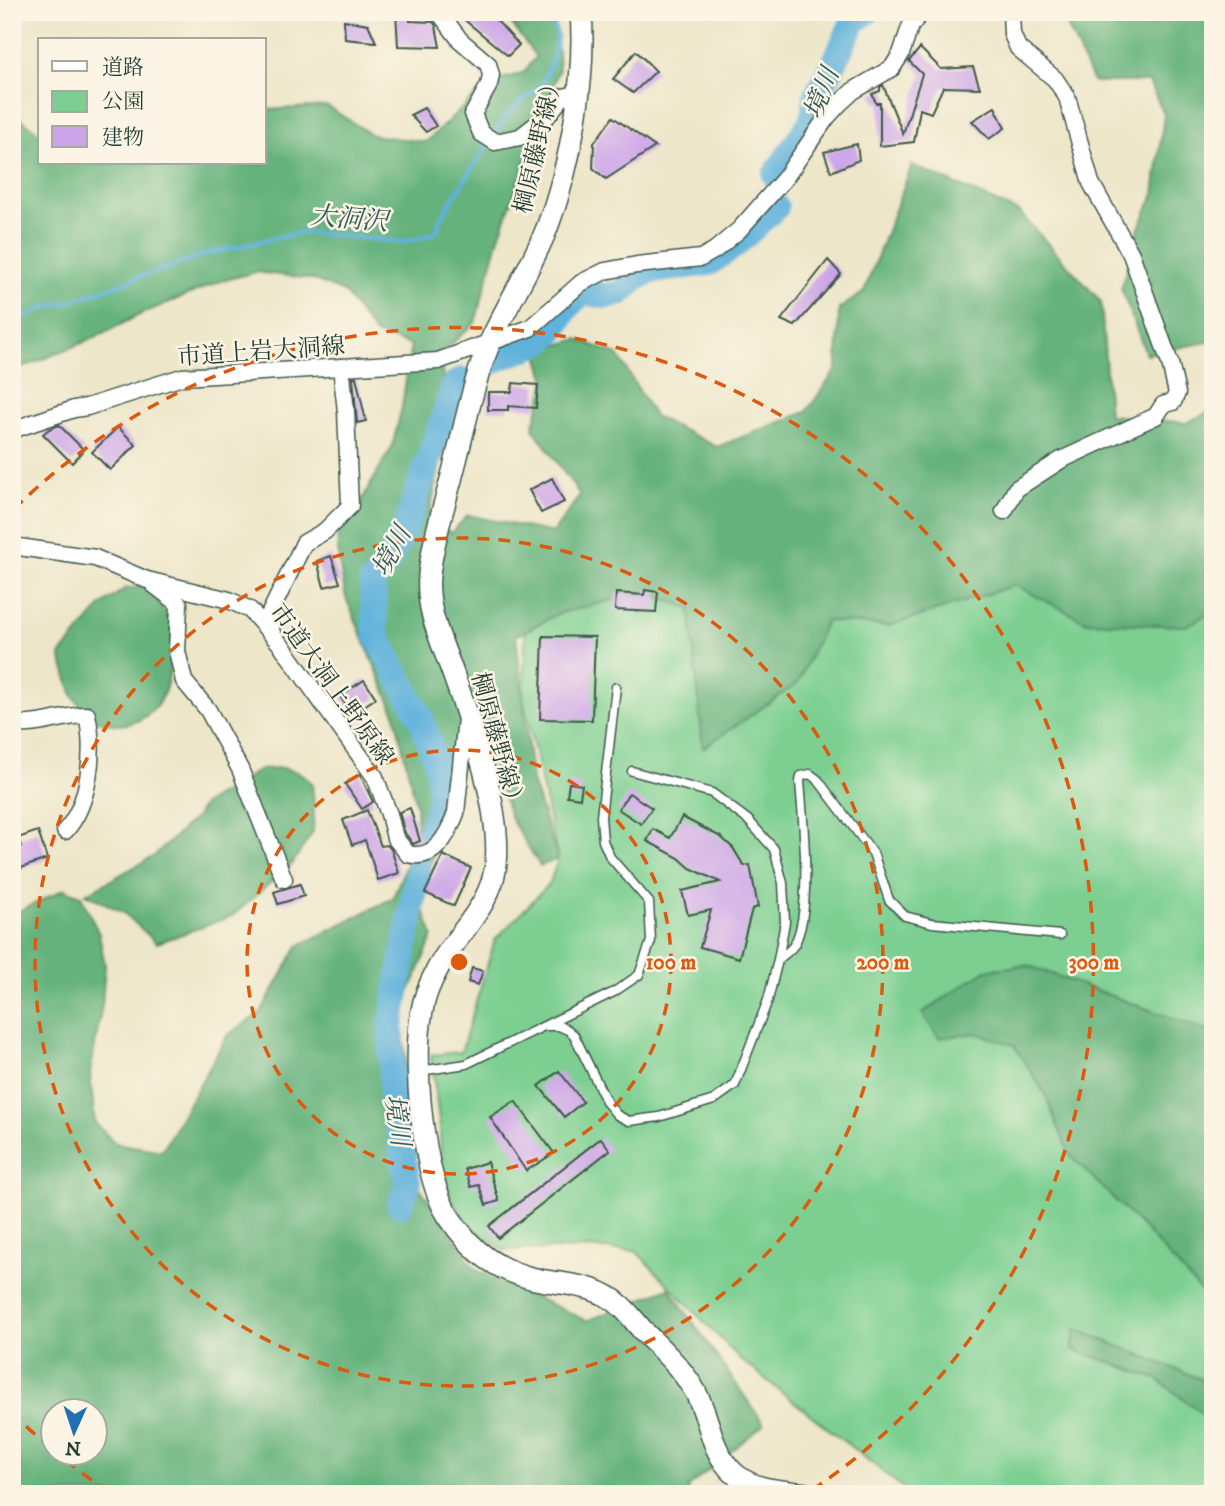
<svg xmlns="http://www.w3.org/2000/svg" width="1225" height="1506" viewBox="0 0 1225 1506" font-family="'IM FELL DW Pica','Noto Serif JP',serif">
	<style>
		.green { fill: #7ccf91; stroke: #4e8662; stroke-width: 2 }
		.forest { fill: #65b27b; stroke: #427858; stroke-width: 2; fill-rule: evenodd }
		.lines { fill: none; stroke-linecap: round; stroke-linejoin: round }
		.stream { stroke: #61b2dc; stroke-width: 4.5 }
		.river { stroke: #61b2dc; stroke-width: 26 }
		.building { fill: #cca5e8 }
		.service-casing { stroke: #3e564a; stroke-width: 11 }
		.minor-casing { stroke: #3e564a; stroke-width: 19 }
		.secondary-casing { stroke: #3e564a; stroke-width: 24 }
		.service { stroke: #fff; stroke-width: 8 }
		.minor { stroke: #fff; stroke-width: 16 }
		.secondary { stroke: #fff; stroke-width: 21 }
		.ring { fill: none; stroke: #de580e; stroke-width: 3.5; stroke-dasharray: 12 9 }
		.labels { text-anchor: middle; stroke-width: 5; stroke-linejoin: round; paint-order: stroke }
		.street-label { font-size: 24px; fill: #1f3d34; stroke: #fcf5e5 }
		.water-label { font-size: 26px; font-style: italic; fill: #305a5e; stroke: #fcf5e5 }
		.centre { fill: #de580e; stroke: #fcf5e5; stroke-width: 3.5 }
		.ring-label { font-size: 21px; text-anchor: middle; font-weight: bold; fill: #de580e; stroke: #fcf5e5; stroke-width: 5; stroke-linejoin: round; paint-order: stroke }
	</style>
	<rect width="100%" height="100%" fill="#fcf5e5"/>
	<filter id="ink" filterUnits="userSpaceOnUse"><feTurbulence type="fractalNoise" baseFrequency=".0143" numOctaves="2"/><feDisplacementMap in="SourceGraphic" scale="14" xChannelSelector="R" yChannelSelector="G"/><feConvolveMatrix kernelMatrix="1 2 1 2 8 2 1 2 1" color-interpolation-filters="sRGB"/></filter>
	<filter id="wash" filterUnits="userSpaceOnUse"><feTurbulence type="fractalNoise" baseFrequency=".00686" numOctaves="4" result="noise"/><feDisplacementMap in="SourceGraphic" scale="28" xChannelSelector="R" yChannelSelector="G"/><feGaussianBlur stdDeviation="1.57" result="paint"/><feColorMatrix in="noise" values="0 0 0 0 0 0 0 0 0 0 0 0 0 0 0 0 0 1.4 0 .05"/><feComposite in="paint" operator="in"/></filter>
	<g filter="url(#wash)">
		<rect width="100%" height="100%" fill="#ede6c9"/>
		<path class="green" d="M1213,572v922h-302l-171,-135 -104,-108 -44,-3 -89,2 -32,-24 -21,-30 -9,-34 -1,-34 -9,-73 30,-3 34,-112 55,-57 8,-24 -35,-162 3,-84 8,-32z"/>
		<g class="forest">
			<path d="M503,12h52l4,57 -60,168 -24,86 -35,31 8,67 -19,96 22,16 17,-18 85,18 27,-38 -47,-67 13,-47 -9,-30 41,-12 40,16 36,61 63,31 89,-35 31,-43 2,-60 25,-17 48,-127 107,47 82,90 8,113 77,8 27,-13v201l-27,15 -99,-4 -72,-37 -126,41 -63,-5 -28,62 -95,65 -13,-140 -46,-16 -87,22 -41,22 16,145 26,78 -18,7 -29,-47 -25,-76 -32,31 -15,54 -17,78 11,30 -32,76 17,173 58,85 111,51 82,-33 95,136 -77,64 3,6h-678v-584h10l42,-21 17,7 18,38 6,31 -3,39 -12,70 5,49 20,20 47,8 65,-115 34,-24 37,-66 95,-48 14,-36 11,-13 -2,-44 -22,-94 -48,-113 -7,-36 -2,-30 11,-8 44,-77 10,-40 9,-62 -36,-11 -31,-42 -32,-13 -56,-7 -35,9 -78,32 -49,25 -82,34v-259l28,20v30h224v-53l63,-4 45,29 54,7 63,-59 34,-10 13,-16zM52,1412h42v42h-42z"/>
			<path d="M1061,12h152v329l-67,13 -25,-66 17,-58 16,-35 10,-81 -15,-32h-56z"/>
			<path d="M146,587l29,39c-5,37 -2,89 -48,98 -10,3 -27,-3 -37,-5l-17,-23 -13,-41 42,-50 24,-17z"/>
			<path d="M283,768l17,5 12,10 2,24 -1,25 -21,32 -60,52 -75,27 -34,-31 -37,-18 68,-38 42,-39 7,-12 58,-36z"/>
			<path d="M1027,965l186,68v272l-67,-74 -77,-77 -24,-60 -31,-49 -39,-12 -36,5 -17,-25 64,-43z"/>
			<path d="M1076,1329l137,55v38l-56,-43 -85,-30z"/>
		</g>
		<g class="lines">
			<path class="stream" d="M12,322l38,-16 19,-4 137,-48 97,-22 100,10 28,-7 7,-5 1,-9 66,-104 37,-33 12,-28 3,-20 -6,-24"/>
			<g class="river">
				<path d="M775,175l37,-55 5,-28 13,-20 23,-50 14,-10"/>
				<path d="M492,362c16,-10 35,-11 52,-23 14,-9 16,-24 27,-36 4,-4 9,-7 13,-11l21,4 15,-3 17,-15 14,-7 58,-8 24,-16 43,-40"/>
				<path d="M427,842l14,-44 -3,-30 -17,-50 -45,-83 -4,-53 16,-20 18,-36 49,-142 6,-4"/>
				<path d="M400,1205l8,-22 -16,-89 -1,-68 28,-159"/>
			</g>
		</g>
		<g id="blocks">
			<g class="building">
				<path d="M396,12h15l-1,9 23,1 3,4 4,21 -42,-1z"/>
				<path d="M455,12h34l30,33 -11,11z"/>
				<path d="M344,20l24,4 8,18 -31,-3z"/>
				<path d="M920,48l21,21 32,-2 7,21 -37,-1 -12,26 -11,-4 -6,33 -34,4v-43h-4l-4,-9 8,-3v-4l3,-2 20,49 19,-60 -13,-13z"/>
				<path d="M636,51l20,20 -23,22 -20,-14z"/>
				<path d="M995,107l10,21 -16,11 -17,-18z"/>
				<path d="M424,108l12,18 -10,6 -16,-17z"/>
				<path d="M613,117l42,30 -49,32 -13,-11 1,-25z"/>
				<path d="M857,144l2,16 -28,12 -7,-20z"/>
				<path d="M828,260l13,14 -46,52 -14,-6z"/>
				<path d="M353,377h3l10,44 -9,2z"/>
				<path d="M513,383l25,2 -2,23 -28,-2v4h-20v-18h24z"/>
				<path d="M59,425l25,25 -12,13 -29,-29 6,-5z"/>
				<path d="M118,427l18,18 -26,25 -18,-18z"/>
				<path d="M552,478l12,24 -23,11 -12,-23z"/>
				<path d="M331,556l9,27 -16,4 -7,-26z"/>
				<path d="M645,590l13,2 -2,20 -41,-2 1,-17 28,2z"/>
				<path d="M543,636l52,1 -3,83 -52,-1z"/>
				<path d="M364,680l12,18 -24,16 -12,-18z"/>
				<path d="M360,774l13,28 -11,7 -17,-25z"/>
				<path d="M569,783l13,2 -2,13 -13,-2z"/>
				<path d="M629,793l23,15 -11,16 -23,-15z"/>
				<path d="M410,808l10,33 -7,3 -8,-11 -6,-21z"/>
				<path d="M367,810l14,36 6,-1 4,4 8,24 -21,7 -13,-40 -13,5 -9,-25z"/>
				<path d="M682,817l39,20 12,11 11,18 6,-1 8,42 -6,2 -13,49 -39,-11 11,-37 -23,5 -6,-24 38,-9 -30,-14 -11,-10 -32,-17 6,-12 17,9z"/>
				<path d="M38,831l9,28 -35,12v-23l9,-2 -3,-8z"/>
				<path d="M443,855l28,13 -17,38 -29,-13z"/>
				<path d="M300,884l4,12 -26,8 -4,-12z"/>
				<path d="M472,968l11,3 -5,14 -10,-3z"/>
				<path d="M559,1071l24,31 -19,15 -25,-31z"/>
				<path d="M515,1101l39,52 -28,18 -36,-54z"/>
				<path d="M601,1138l9,12 -112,88 -9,-12z"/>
				<path d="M487,1162l12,39 -13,4 -7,-20 -8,2 -6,-18z"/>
			</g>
		</g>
	</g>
	<g filter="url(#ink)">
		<use href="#blocks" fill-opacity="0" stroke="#3e564a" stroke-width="2"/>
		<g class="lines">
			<g class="service-casing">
				<g id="service">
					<path d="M778,960c4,-4 12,-9 16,-15 19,-32 9,-125 6,-163l1,-6 9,-2 8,6 55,73 16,47 16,16 27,7 128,12"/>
					<path d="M546,1025l68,-33 25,-17 12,-34 -2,-39 -39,-45 -7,-16 -2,-24 15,-130"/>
					<path d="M420,1071l46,-7 78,-38h15l9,4 6,5 33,68 10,12 12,6 30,-4 55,-17 21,-15 33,-85 10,-40 7,-38 -2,-39 -9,-34 -26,-29 -36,-27 -80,-22"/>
				</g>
			</g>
			<g class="minor-casing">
				<g id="minor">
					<path d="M439,12l21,28 28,24 3,11 -2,10 -16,29 8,19 14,9 25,-5 27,-21 15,-19 16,-3"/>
					<path d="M12,430l62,-21 13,-2 95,-30 256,-16 92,-33 51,-45 24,-12 32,-6 64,-7 14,-8 24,-20 46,-52 42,-61 13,-14 13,-12 39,-23 9,-14 9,-27 11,-15"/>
					<path d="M1004,511l12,-22 45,-29 95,-44 7,-11 10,-3 4,-9 -7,-30 -39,-109 -40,-71 -24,-86 -12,-18 -37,-31 -6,-14 -1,-22"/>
					<path d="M12,546l83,12 52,22 82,20 21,10 32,36 93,131 14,37 6,24 13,16c27,7 40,-19 48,-41l10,-95"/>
					<path d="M154,585l25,19 -2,47 7,30 24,29 32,59 44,110"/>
					<path d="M272,634l-3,-19 35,-72 21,-12 25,-25 -4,-95 -5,-44"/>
					<path d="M12,723c26,5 50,-8 75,-8 8,35 3,89 -22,116"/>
				</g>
			</g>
			<g class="secondary-casing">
				<path id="secondary" d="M581,12c5,67 -10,153 -34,216 -15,38 -38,73 -55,110 -18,39 -26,84 -37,126 -9,37 -22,74 -26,111 -3,34 11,63 22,93 19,53 51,141 45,196 -5,44 -40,69 -59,106 -7,13 -13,27 -15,41 -10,48 0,166 27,206 23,35 49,55 91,63 29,5 58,5 81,26 11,10 19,23 30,33 17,17 33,32 45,54 8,15 12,32 18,49 18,47 49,47 92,52"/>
			</g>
			<use href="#service" class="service"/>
			<use href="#minor" class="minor"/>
			<use href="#secondary" class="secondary"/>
		</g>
	</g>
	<g class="ring">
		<circle cx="459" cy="962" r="212"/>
		<circle cx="459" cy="962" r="424"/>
		<path d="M109 1492A635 635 0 0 1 59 1455M51 1448A635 635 0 0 1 14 1415M14 509A635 635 0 1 1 809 1492"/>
	</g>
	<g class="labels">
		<g class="street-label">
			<text transform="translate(538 143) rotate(-77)" y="8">棡原藤野線）</text>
			<text transform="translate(261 351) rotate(-4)" y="8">市道上岩大洞線</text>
			<text transform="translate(332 684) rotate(54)" y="8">市道大洞上野原線</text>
			<text transform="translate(498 742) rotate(75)" y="8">棡原藤野線）</text>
		</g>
		<g class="water-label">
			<text transform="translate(821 93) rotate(-68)" y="9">境川</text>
			<text transform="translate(349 218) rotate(5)" y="9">大洞沢</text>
			<text transform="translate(391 551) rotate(-61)" y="9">境川</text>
			<text transform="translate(398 1120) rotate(82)" y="9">境川</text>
		</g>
	</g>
	<circle cx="459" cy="962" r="10" class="centre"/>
	<g class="ring-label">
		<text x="671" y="969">100 m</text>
		<text x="883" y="969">200 m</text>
		<text x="1094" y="969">300 m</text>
	</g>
	<rect width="1225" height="1506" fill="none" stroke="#fcf5e5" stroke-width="42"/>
	<rect x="38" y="38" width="228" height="126" fill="#fcf5e5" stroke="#a4ab9e" stroke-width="2"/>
	<rect x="52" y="61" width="35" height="10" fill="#ffffff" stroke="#a4ab9e" stroke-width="2"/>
	<text x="102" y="74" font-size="21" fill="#1f3d34">道路</text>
	<rect x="52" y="91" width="35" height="21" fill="#7ccf91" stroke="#a4ab9e" stroke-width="2"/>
	<text x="102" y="108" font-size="21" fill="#1f3d34">公園</text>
	<rect x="52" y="126" width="35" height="21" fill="#cca5e8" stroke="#a4ab9e" stroke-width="2"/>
	<text x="102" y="144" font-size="21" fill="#1f3d34">建物</text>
	<g transform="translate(74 1432) rotate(183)"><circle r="33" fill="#fcf5e5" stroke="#a4ab9e" stroke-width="2"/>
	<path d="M0-5L12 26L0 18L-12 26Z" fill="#1f6fb2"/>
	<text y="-10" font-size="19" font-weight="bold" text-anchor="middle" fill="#1f3d34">N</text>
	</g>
</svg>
